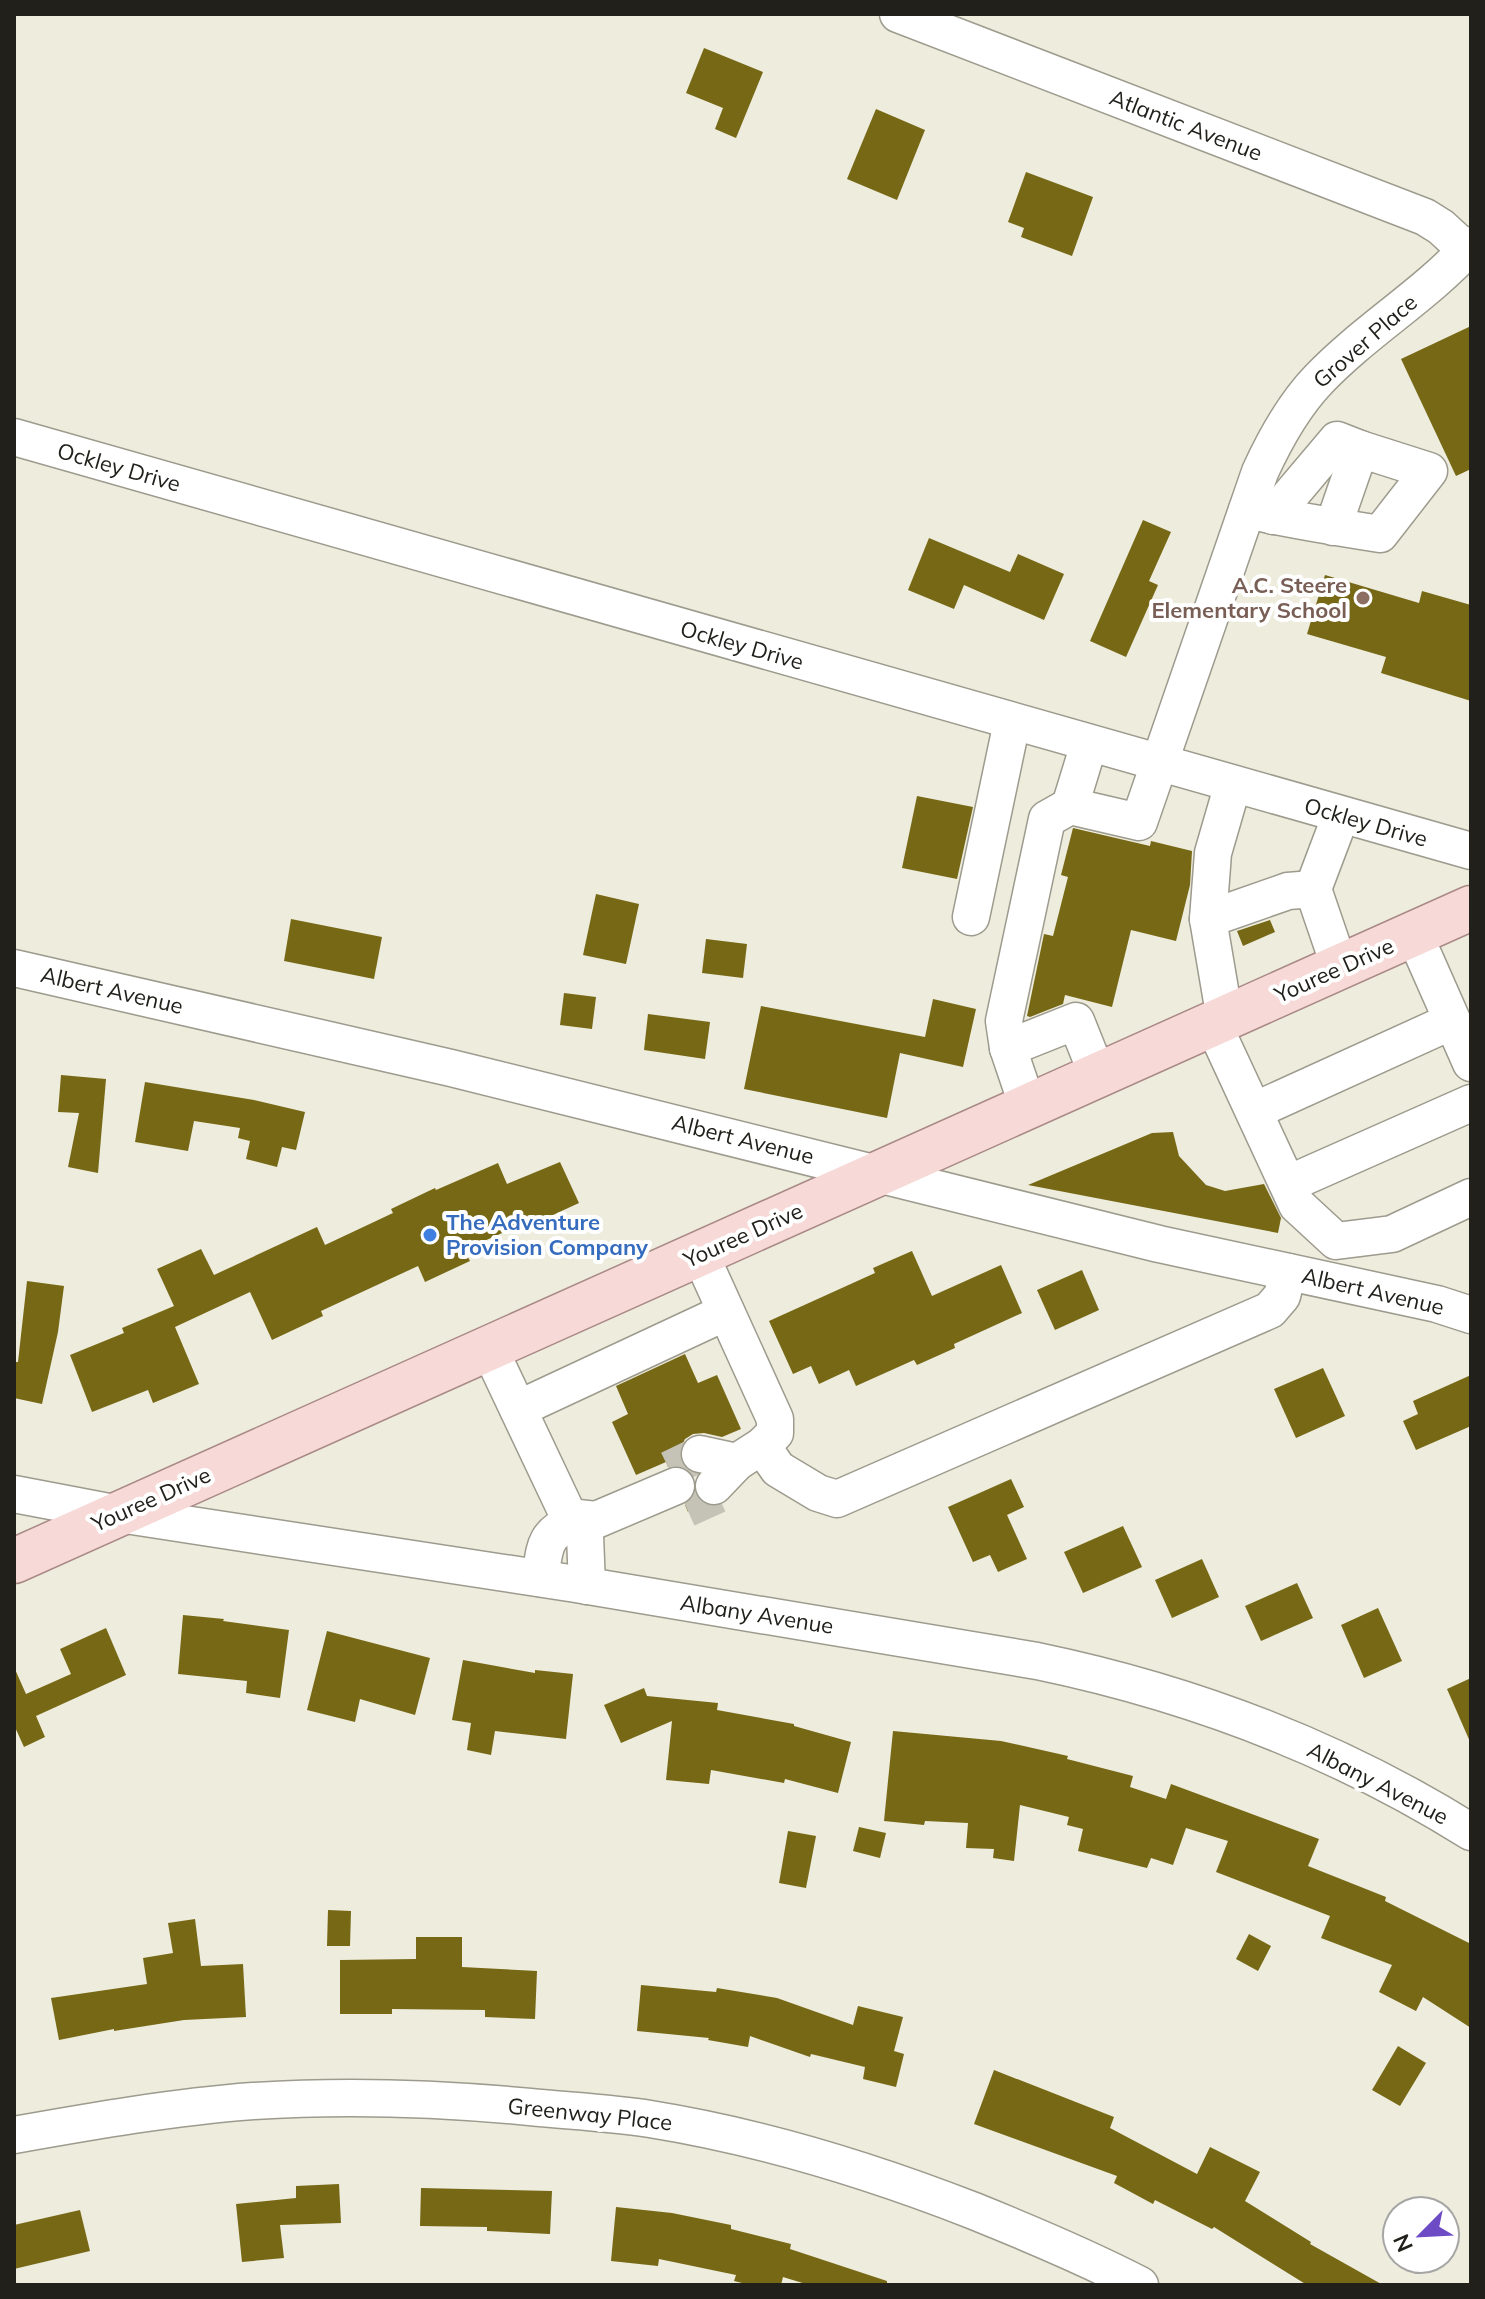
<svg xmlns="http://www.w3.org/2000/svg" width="1485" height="2299" viewBox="0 0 1485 2299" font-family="Mulish,sans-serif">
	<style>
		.building { fill: #766815 }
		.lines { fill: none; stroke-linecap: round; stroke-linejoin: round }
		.minor-tunnel { stroke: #c5c3b6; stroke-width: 36; stroke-dasharray: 36 18; stroke-linecap: butt }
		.minor-casing { stroke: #9d9b8d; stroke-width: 39 }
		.major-casing { stroke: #a98985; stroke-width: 47 }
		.minor { stroke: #fff; stroke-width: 36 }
		.major { stroke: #f7dad8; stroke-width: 44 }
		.education-dot { fill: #8d6e63; stroke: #fff; stroke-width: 3 }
		.shop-dot { fill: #3f7fe0; stroke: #fff; stroke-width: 3 }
		.labels { text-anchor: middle; stroke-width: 8; stroke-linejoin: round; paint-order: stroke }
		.street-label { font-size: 22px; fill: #21201b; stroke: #fff }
		.education-label { font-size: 22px; font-weight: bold; fill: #785e54; stroke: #fff; text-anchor: end }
		.shop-label { font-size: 22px; font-weight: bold; fill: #366cbe; stroke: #fff; text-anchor: start }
	</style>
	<rect width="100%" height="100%" fill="#eeecdd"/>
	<g class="building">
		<path d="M704,48l59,24 -27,66 -21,-9 8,-21 -37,-15z"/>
		<path d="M876,109l49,21 -28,70 -50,-21z"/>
		<path d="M1026,172l67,25 -21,59 -51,-19 3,-9 -16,-6z"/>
		<path d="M1471,326v143l-15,7 -55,-117z"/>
		<path d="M1143,520l28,12 -22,49 9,4 -32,72 -36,-16z"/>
		<path d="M929,538l81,34 8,-18 46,20 -20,46 -80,-35 -10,24 -46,-19z"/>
		<path d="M1325,575l94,28 3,-12 49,14v96l-90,-28 5,-16 -79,-23z"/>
		<path d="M917,796l56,11 -16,72 -55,-11z"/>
		<path d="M1073,828l77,18 1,-5 41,10 -2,34 -14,56 -45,-11 -19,77 -47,-12 -2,9 -33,13 -3,-1 17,-82 9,2 15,-59 -7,-2z"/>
		<path d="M596,894l43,10 -13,60 -43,-9z"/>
		<path d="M291,919l91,18 -8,42 -90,-18z"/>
		<path d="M1270,920l5,12 -32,14 -6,-15z"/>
		<path d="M706,939l41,5 -4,34 -41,-5z"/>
		<path d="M564,993l32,4 -4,32 -32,-4z"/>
		<path d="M933,999l43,10 -13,58 -63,-14 -13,65 -143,-29 17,-83 164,31z"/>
		<path d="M648,1014l62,8 -5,37 -61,-9z"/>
		<path d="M61,1075l45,4 -8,94 -30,-6 11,-54 -21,-1z"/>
		<path d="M145,1082l109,18 51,12 -9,38 -14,-3 -5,20 -31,-8 4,-18 -12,-3 2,-10 -46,-7 -6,30 -53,-9z"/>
		<path d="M1173,1132l6,24 27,29 19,6 39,-7 17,34 -3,15 -250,-48 124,-52z"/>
		<path d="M560,1162l19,41 -37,17 -2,-4 -76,34 6,11 -45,21 -7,-16 -97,45 2,5 -51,24 -22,-48 -75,35 24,57 -46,19 -5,-13 -56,22 -22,-57 54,-22 -2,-5 52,-22 -17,-37 44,-20 13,26 103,-48 8,18 68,-32 -2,-4 44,-21 1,2 62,-27 9,21z"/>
		<path d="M912,1251l20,45 69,-31 21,48 -68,31 1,4 -38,17 -3,-5 -58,26 -7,-16 -30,14 -8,-18 -18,8 -24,-53 106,-48 -2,-5z"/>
		<path d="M1082,1270l17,40 -44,20 -18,-40z"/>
		<path d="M27,1281l37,5 -6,46 -16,72 -28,-6v-36h4z"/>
		<path d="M685,1354l13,29 19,-8 24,54 -19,8 -18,-4 -11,1 -8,5 -5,10v11l4,7 -6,-2 -10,2 -2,-5 -30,13 -24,-53 16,-8 -12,-28z"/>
		<path d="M1323,1368l22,48 -49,22 -22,-49z"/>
		<path d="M1471,1375v51l-55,24 -13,-29 15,-7 -5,-13z"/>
		<path d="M1011,1479l13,28 -17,8 20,44 -29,13 -8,-17 -17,7 -25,-55z"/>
		<path d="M695,1494l4,7 7,4 -18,7 -3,-7 7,-6z"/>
		<path d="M1123,1526l19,41 -59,26 -19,-41z"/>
		<path d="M1202,1559l17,38 -47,21 -17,-38z"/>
		<path d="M1297,1583l16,35 -52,23 -16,-35z"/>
		<path d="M1378,1608l24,53 -38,17 -23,-53z"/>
		<path d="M183,1615l41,4 -1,2 66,9 -9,68 -34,-5 1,-12 -69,-7z"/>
		<path d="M106,1628l20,47 -90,41 9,21 -21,10 -10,-22v-58l12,27 45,-20 -11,-25z"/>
		<path d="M327,1631l103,27 -15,57 -55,-16 -5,23 -48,-12z"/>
		<path d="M463,1660l72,13v-3l38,4 -7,65 -71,-8 -4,24 -24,-5 4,-27 -19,-3z"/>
		<path d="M1471,1678v66l-24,-55z"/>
		<path d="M644,1688l3,8 71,7 -1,7 77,14v2l57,16 -13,51 -53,-14 -1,4 -73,-13 -2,14 -43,-4 6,-59 -51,22 -17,-38z"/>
		<path d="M893,1731l108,10 67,15 -1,3 66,17 -3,11 36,12 5,-15 148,55 -11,27 78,31 -1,4 86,43v84l-48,-31 -7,14 -37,-19 13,-27 -71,-27 9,-22 -114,-44 12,-31 -42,-13 -13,37 -22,-7 -4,10 -69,-17 5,-22 -16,-4 2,-8 -49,-12 -6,56 -21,-3 1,-9 -28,-1 2,-25 -43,-2 -1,4 -40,-4z"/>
		<path d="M859,1827l27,6 -6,25 -27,-7z"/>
		<path d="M788,1831l28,5 -10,52 -27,-5z"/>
		<path d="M328,1910l23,1 -1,35h-23z"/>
		<path d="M195,1919l6,47 42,-2 3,53 -62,3 -70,11v-2l-55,11 -8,-42 96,-14 -4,-26 30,-5 -5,-30z"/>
		<path d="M1249,1934l22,12 -13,25 -22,-12z"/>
		<path d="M416,1937h46v30l75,4 -2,48 -50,-2v-7l-93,-1v5h-52v-54l76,-1z"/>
		<path d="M641,1985l75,7 1,-4 60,10 76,27 5,-19 45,11 -9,34 10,3 -8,33 -33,-8 2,-12 -54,-13 -1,3 -60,-21 -2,11 -40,-7 1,-2 -72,-7z"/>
		<path d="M1398,2046l28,17 -26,43 -28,-16z"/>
		<path d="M994,2070l120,47 -4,11 87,46 13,-27 50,25 -15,29 66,41 -1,2 73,41h-76l-93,-58 -2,2 -57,-29 -2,4 -39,-21 3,-7 -143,-52z"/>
		<path d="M339,2184l2,39 -61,2 4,33 -42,4 -6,-58 60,-6v-12z"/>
		<path d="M421,2188l131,3 -2,43 -63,-3v-4l-67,-1z"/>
		<path d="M616,2207l56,6 59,12v4l60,15 -1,5 97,32v4h-78l-26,-8 -2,8h-31l-16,-4 2,-6 -77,-16 -1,7 -47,-5z"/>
		<path d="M80,2210l10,41 -76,18v-44z"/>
	</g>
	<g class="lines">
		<g class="minor-tunnel">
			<path d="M669,1469l31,-15"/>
			<path d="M687,1509l31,-14"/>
		</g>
		<g class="minor-casing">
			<g id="minor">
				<path d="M898,14l527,203 16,10 25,23"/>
				<path d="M14,437l1457,414"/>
				<path d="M1247,510c44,10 88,17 133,24l49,-63 -69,-22 -27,78"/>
				<path d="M1273,516l64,-76 23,9"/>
				<path d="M1070,806l19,-62"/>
				<path d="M1313,889l28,-74"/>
				<path d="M971,917l41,-195"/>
				<path d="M1208,919l5,-66 20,-69"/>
				<path d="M1414,934l57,129"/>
				<path d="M14,968l437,100 708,176 278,60 34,11"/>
				<path d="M1225,1019l-17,-100 80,-28 25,-2 27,79"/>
				<path d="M1213,1024l84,181 39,36 56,-7 79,-37"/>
				<path d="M1008,1048l68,-27 22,55"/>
				<path d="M1028,1107l-20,-59 -4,-27 43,-202 23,-13 69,16 121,-350c15,-33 34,-67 59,-93 47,-49 107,-84 152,-134"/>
				<path d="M1254,1111l198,-90"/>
				<path d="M1288,1184l183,-81"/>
				<path d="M700,1254l75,165v14l-13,13 -25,16 -23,24"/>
				<path d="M489,1348l80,169 3,6 13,12 2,51"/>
				<path d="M518,1409l208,-97"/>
				<path d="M762,1446l16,23 40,24 19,6 433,-189 12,-14 6,-24"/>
				<path d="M700,1454l37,8"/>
				<path d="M14,1494l105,20 457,70 461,77c154,32 300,87 434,171"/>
				<path d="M569,1517l27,3 80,-34"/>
				<path d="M540,1578c5,-27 2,-44 32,-55"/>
				<path d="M14,2135c79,-14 159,-28 239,-34 92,-6 185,-3 277,6 40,4 81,6 120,12 112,18 219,51 324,92 57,23 112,46 166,74"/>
			</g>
		</g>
		<g class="major-casing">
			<path id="major" d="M14,1561l1457,-653"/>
		</g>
		<use href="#minor" class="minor"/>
		<use href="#major" class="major"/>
	</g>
	<circle class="education-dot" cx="1363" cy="598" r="8"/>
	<circle class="shop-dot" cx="430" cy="1235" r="8"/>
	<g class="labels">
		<g class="street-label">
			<text transform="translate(1186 125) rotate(21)" y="8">Atlantic Avenue</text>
			<text transform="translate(1365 341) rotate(-41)" y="8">Grover Place</text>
			<text transform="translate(119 467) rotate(16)" y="8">Ockley Drive</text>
			<text transform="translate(742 645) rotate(16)" y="8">Ockley Drive</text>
			<text transform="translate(1366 822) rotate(16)" y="8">Ockley Drive</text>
			<text transform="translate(1334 970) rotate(-24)" y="8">Youree Drive</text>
			<text transform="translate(112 990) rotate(13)" y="8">Albert Avenue</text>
			<text transform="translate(743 1139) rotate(14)" y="8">Albert Avenue</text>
			<text transform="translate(743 1235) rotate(-24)" y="8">Youree Drive</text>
			<text transform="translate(1373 1291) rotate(13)" y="8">Albert Avenue</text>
			<text transform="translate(151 1499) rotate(-24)" y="8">Youree Drive</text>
			<text transform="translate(757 1614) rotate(9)" y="8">Albany Avenue</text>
			<text transform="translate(1378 1783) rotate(27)" y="8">Albany Avenue</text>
			<text transform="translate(590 2114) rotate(6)" y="8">Greenway Place</text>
		</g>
		<g class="education-label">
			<text x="1347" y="593">A.C. Steere<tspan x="1347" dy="25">Elementary School</tspan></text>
		</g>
		<g class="shop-label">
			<text x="446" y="1230">The Adventure<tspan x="446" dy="25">Provision Company</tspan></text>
		</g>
	</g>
	<rect width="1485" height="2299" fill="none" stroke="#21201b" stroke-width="32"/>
	<g transform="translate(1421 2235) rotate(246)"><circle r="38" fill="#ffffff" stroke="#a6a6a4" stroke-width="2"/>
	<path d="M0-6L14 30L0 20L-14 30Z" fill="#6c4bc4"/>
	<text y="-12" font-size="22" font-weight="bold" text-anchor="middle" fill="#21201b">N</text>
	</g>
</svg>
